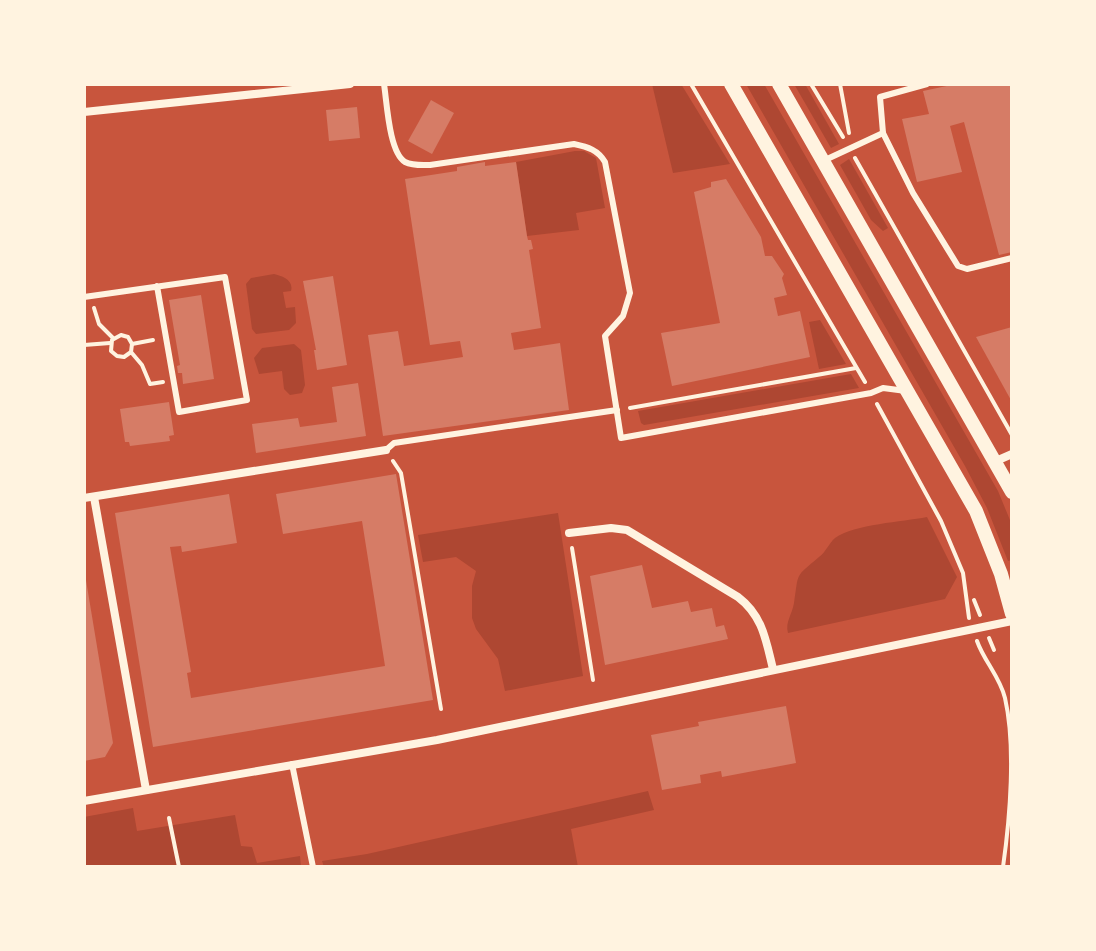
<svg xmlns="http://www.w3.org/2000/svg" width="1096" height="951" viewBox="0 0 1096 951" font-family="'Varela Round',sans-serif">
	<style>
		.green { fill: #ae4732 }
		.building { fill: #d67c66 }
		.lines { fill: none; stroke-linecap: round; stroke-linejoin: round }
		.path { stroke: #fff3e0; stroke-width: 4 }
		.service { stroke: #fff3e0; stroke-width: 6 }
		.minor { stroke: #fff3e0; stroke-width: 8 }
		.tertiary { stroke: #fff3e0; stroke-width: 14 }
	</style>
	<rect width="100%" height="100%" fill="#c8553d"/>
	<g class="green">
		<path d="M652,84h29l49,80 -57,9z"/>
		<path d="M746,84h18l234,407 14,34v35l-4,1 -21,-53 -22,-42z"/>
		<path d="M794,84h11l34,60 -8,4z"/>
		<path d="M575,151h9l12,7 9,50 -29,5 3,17 -52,6 -11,-74z"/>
		<path d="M849,159l39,69 -5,3 -12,-11 -31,-55z"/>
		<path d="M274,274c8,2 20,6 17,17l-8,1 3,16 9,-1 1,16 -7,7 -33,4 -4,-5 -6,-45 5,-6z"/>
		<path d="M820,320l26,44 -27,5 -10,-47z"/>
		<path d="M294,344l7,6 4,35 -3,8 -12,2 -6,-6 -2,-18 -23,3 -5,-16 8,-10z"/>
		<path d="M851,374l8,14 -215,37 -3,-2 -3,-12z"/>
		<path d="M558,513l25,163 -78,15 -7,-32 -22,-30 -4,-11v-32l4,-15 -20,-14 -33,5 -5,-27z"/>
		<path d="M927,517l30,60 -12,22 -157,34c-3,-11 4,-18 6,-30 5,-31 0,-25 25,-46 7,-5 10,-14 16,-19 20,-14 67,-16 92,-21z"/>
		<path d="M648,791l6,19 -83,19 7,38h-254l-2,-6 45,-7z"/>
		<path d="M133,808l4,23 98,-16 6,31 11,1 5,16 43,-7 1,11h-217v-50z"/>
	</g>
	<g class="building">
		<path d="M956,84l56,2v166l-13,3 -35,-133 -14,4 12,46 -45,10 -15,-63 27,-5 -6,-23z"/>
		<path d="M431,100l23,13 -22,41 -24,-13z"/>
		<path d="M357,107l3,31 -31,3 -3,-31z"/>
		<path d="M485,162v4l31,-4 11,74 1,4h3l2,9 -4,1 12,78 -30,5 3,17 46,-7 9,67 -186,26 -15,-101 30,-4 6,35 59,-9 -3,-16 -30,4 -25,-166 52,-8v-4z"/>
		<path d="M726,179l35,58 4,19h7l12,18 -2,4 5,17 -13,3 4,18 22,-5 10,46 -138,29 -11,-53 59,-10 -26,-131 17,-5v-5z"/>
		<path d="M333,276l14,89 -30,5 -3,-20h2l-13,-69z"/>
		<path d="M201,295l13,84 -31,5 -1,-11h-4l-1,-7 3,-1 -11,-65z"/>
		<path d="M1012,327v75l-36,-65z"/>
		<path d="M358,383l8,53 -110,17 -4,-29 46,-6 2,9 37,-5 -5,-35z"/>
		<path d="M169,402l5,33 -5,1 1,5 -40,5 -1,-4h-4l-5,-33z"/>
		<path d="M396,474l37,226 -280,47 -38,-234 114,-19 8,49 -55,9 -1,-6 -11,1 21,125 -4,1 4,25 194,-32 -23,-145 -79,13 -7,-40z"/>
		<path d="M642,565l10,43 36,-7 3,11 21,-4 4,19 8,-2 4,14 -123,26 -15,-89z"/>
		<path d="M84,568l29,175 -8,14 -21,4z"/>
		<path d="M786,706l10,57 -74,14 -1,-6 -21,4 1,8 -39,7 -11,-55 48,-9 -1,-4z"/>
	</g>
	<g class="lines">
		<g class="path">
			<path d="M691,84l174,298"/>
			<path d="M811,84l32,53"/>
			<path d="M840,84l9,49"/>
			<path d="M855,158l157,277"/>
			<path d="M94,308l5,16 14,14"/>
			<path d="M132,344l21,-4"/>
			<path d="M84,345l26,-2"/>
			<path d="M131,352l-7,5 -7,-1 -6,-5 1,-11 9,-5 7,2 4,7 -1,8 11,13 8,19 13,-2"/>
			<path d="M877,404l64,117 22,52 6,45"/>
			<path d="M630,408l226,-40"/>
			<path d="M393,461l8,12 40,236"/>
			<path d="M572,548l21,132"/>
			<path d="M974,600l6,15"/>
			<path d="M989,638l5,12"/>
			<path d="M977,641c7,20 23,36 28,57 11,48 5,120 -2,169"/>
			<path d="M169,818l10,49"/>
		</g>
		<g class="service">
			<path d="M384,84c3,19 5,68 21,78 8,4 17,3 25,3l144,-21c14,3 24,6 31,18l25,131 -7,23 -18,20 16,102 250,-45 12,-5 23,3"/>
			<path d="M927,84l-47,13 3,36 30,60 45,73 9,3 45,-11"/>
			<path d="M825,160l58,-27"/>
			<path d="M84,297l141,-20 22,123 -68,12 -22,-126"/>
			<path d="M386,450l8,-7 223,-33"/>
			<path d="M292,764l21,103"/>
		</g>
		<g class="minor">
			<path d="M84,112l266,-28"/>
			<path d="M996,461l16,-7"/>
			<path d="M94,497l52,293"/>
			<path d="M84,498l302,-48"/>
			<path d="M569,533l42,-5 16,2 111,67c25,19 28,44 35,72"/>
			<path d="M84,801l353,-61 575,-119"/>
		</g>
		<g class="tertiary">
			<path d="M731,84l245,427 25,63 11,40"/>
			<path d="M779,84l233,408"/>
		</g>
	</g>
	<rect width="1096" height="951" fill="none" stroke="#fff3e0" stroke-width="172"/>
</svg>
